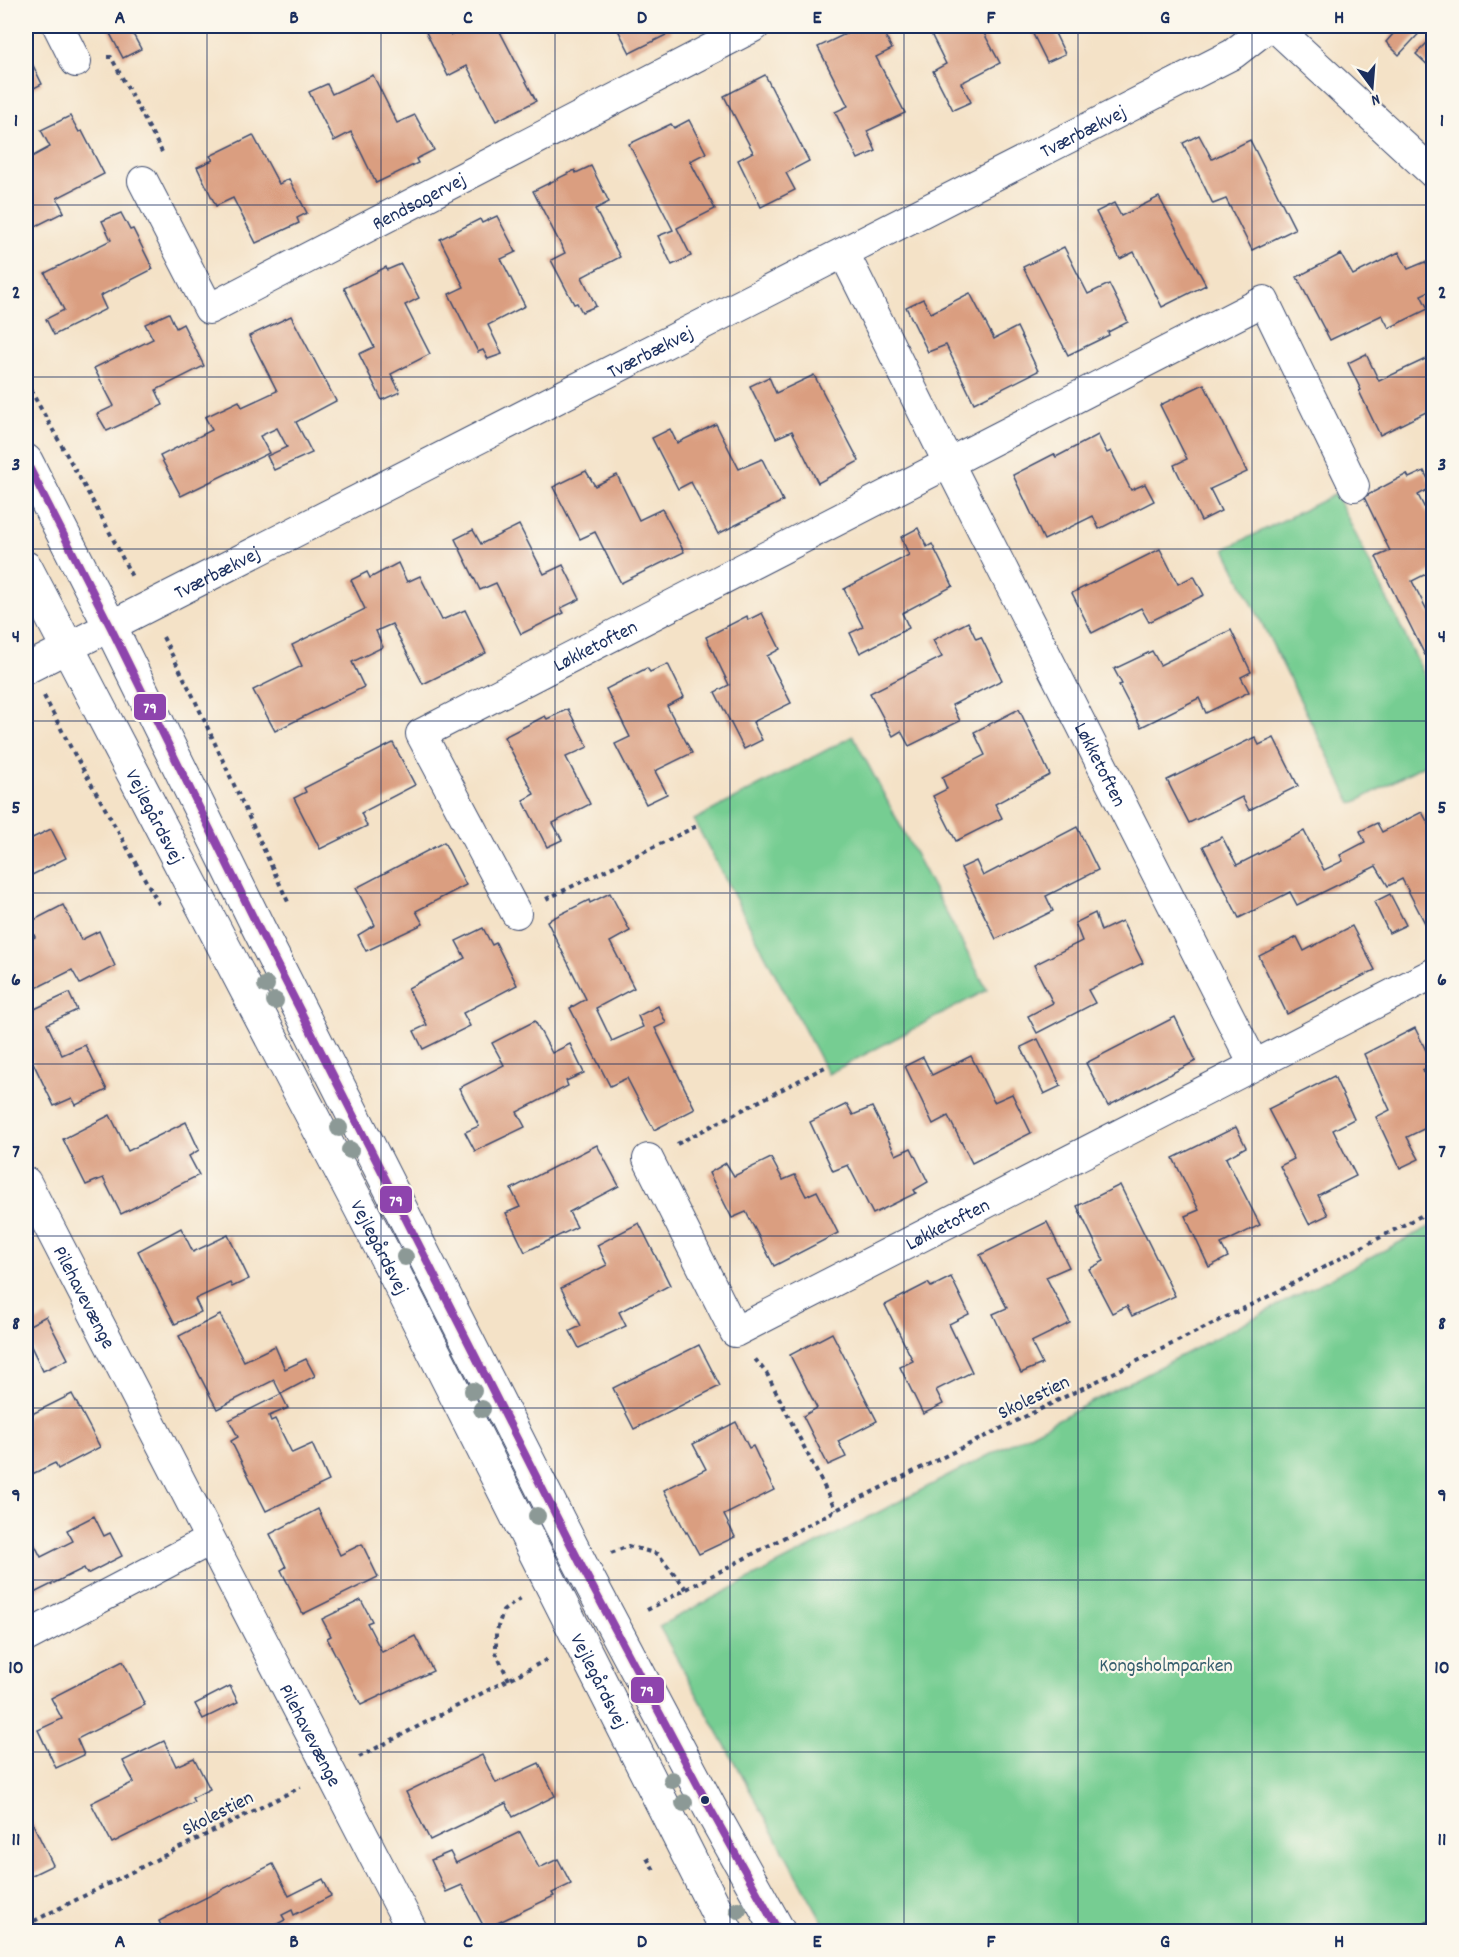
<svg xmlns="http://www.w3.org/2000/svg" width="1459" height="1957" viewBox="0 0 1459 1957" font-family="Dekko,sans-serif">
	<style>
		.green { fill: #76cd92; stroke: #487e78; stroke-width: 1.5 }
		.building { fill: #da9e80 }
		.lines { fill: none; stroke-linecap: round; stroke-linejoin: round }
		.minor-casing { stroke: #3c4a6e; stroke-width: 32 }
		.tertiary-casing { stroke: #3c4a6e; stroke-width: 35 }
		.path { stroke: #3c4a6e; stroke-width: 4; stroke-dasharray: 4.5 4.5; stroke-linecap: butt }
		.minor { stroke: #fff; stroke-width: 30 }
		.tertiary { stroke: #fff; stroke-width: 33 }
		.bus-1-casing { stroke: #fbf7ec; stroke-width: 12 }
		.bus-1 { stroke: #8e44ad; stroke-width: 8 }
		.tree { fill: #8c9996 }
		.grid { fill: none; stroke: #1b2f5e; stroke-width: 1.5; stroke-opacity: 0.55 }
		.bus-dot { fill: #1b2f5e; stroke: #fbf7ec; stroke-width: 2 }
		.labels { text-anchor: middle; stroke-width: 4.5; stroke-linejoin: round; paint-order: stroke }
		.street-label { font-size: 20px; fill: #1b2f5e; stroke: #fbf7ec }
		.park-label { font-size: 20px; fill: #365e6e; stroke: #fbf7ec }
		.line-badge { stroke: #fbf7ec; stroke-width: 2 }
		.badge-label { font-size: 16px; text-anchor: middle; font-weight: bold; fill: #fff }
		.neatline { fill: none; stroke: #1b2f5e; stroke-width: 2 }
		.grid-label { font-size: 20px; text-anchor: middle; font-weight: bold; fill: #1b2f5e }
	</style>
	<rect width="100%" height="100%" fill="#fbf7ec"/>
	<filter id="ink" filterUnits="userSpaceOnUse"><feTurbulence type="fractalNoise" baseFrequency=".0167" numOctaves="2"/><feDisplacementMap in="SourceGraphic" scale="12" xChannelSelector="R" yChannelSelector="G"/><feConvolveMatrix kernelMatrix="1 2 1 2 8 2 1 2 1" color-interpolation-filters="sRGB"/></filter>
	<filter id="wash" filterUnits="userSpaceOnUse"><feTurbulence type="fractalNoise" baseFrequency=".008" numOctaves="4" result="noise"/><feDisplacementMap in="SourceGraphic" scale="24" xChannelSelector="R" yChannelSelector="G"/><feGaussianBlur stdDeviation="1.35" result="paint"/><feColorMatrix in="noise" values="0 0 0 0 0 0 0 0 0 0 0 0 0 0 0 0 0 1.4 0 .05"/><feComposite in="paint" operator="in"/></filter>
	<g filter="url(#wash)">
		<rect width="100%" height="100%" fill="#f4e2c7"/>
		<g class="green">
			<path d="M1336,494l97,199v67l-81,44 -127,-255z"/>
			<path d="M853,736l134,254 -159,84 -134,-254z"/>
			<path d="M1433,1225v706h-605l-169,-305z"/>
		</g>
		<g id="blocks">
			<g class="building">
				<path d="M106,26h45l-18,8 8,15 -18,9z"/>
				<path d="M433,26h14l4,9 19,-9h27l39,75 -40,20 -29,-55 -19,10 -23,-46z"/>
				<path d="M616,26h61l-7,3 2,3 -42,21z"/>
				<path d="M870,26h10l12,23 -16,8 29,56 -38,18 9,20 -18,8 -23,-47 13,-6 -30,-59 42,-20 1,2z"/>
				<path d="M927,26h53l20,37 -39,20 10,19 -18,8 -20,-39 13,-7z"/>
				<path d="M1029,26h26l-3,1 13,27 -18,8z"/>
				<path d="M1385,26h41l-27,29 -13,-13 7,-8z"/>
				<path d="M1434,36v35l-18,-17z"/>
				<path d="M26,51l16,33 -16,8z"/>
				<path d="M373,75l24,48 18,-8 19,35 -18,9 2,4 -42,20 -25,-51 -17,9 -25,-49 18,-8 5,10z"/>
				<path d="M765,75l44,86 -23,12 9,17 -34,17 -23,-47 15,-8 -29,-56z"/>
				<path d="M70,116l9,16 3,-1 22,43 -47,24 7,14 -38,19v-71l24,-13 -9,-17z"/>
				<path d="M689,120l17,33 -16,8 25,48 -38,19 14,28 -19,9 -14,-29 15,-6 -44,-86 42,-20 3,4z"/>
				<path d="M253,135l26,49 10,-5 18,34 -10,5 2,5 -43,20 -23,-45 -17,8 -19,-39 16,-7 -3,-4z"/>
				<path d="M1199,135l13,24 38,-19 45,89 -43,21 -26,-51 -13,5 -30,-61z"/>
				<path d="M591,166l18,36 -14,7 25,48 -38,20 14,29 -14,6 -5,-9 -3,1 -23,-44 14,-7 -32,-62 42,-21 1,3z"/>
				<path d="M1159,197l47,88 -44,22 -28,-55 -14,7 -24,-47 18,-9 7,13z"/>
				<path d="M121,213l9,17 3,-1 20,40 -53,27 6,13 -52,26 -8,-16 18,-9 -19,-37 66,-33 -9,-19z"/>
				<path d="M497,216l19,36 -15,7 24,47 -37,19 14,29 -14,5 -5,-9 -5,2 -29,-58 15,-7 -24,-48 40,-20 2,4z"/>
				<path d="M1064,247l24,47 21,-10 19,38 -20,10 1,3 -41,20 -45,-88z"/>
				<path d="M1399,252l9,17 17,-7 9,15v12l-13,6 7,14 -39,19 -7,-13 -52,25 -33,-63 44,-23 12,21z"/>
				<path d="M401,264l18,34 -14,7 25,49 -39,20 9,18 -18,8 -23,-46 15,-7 -30,-59 42,-21 1,3z"/>
				<path d="M970,293l24,46 23,-12 21,44 -64,32 -28,-58 -18,7 -22,-45 17,-8 8,14z"/>
				<path d="M169,313l7,15 7,-4 21,42 -48,24 7,15 -56,26 -10,-17 17,-8 -20,-38 59,-29 -8,-15z"/>
				<path d="M291,316l45,85 -40,21 16,31 -38,17 -7,-14 20,-9 -10,-19 -17,8 9,17 -88,43 -21,-40 52,-26 -7,-13 34,-16 3,6 35,-16 -28,-55z"/>
				<path d="M1366,354l13,27 55,-26v62l-4,-7 -50,25 -21,-44 2,-1 -13,-27z"/>
				<path d="M814,375l45,86 -41,22 -26,-52 -16,7 -26,-52 19,-9 7,16z"/>
				<path d="M1204,384l43,88 -37,17 11,22 -20,10 -27,-56 13,-6 -27,-54z"/>
				<path d="M716,424l23,45 23,-10 21,42 -65,33 -27,-52 -13,7 -26,-51 18,-9 7,14z"/>
				<path d="M1098,435l9,18 4,-2 20,39 14,-6 9,17 -55,28 -6,-13 -49,24 -31,-65 41,-21 2,3z"/>
				<path d="M586,471l9,15 22,-11 22,45 23,-11 22,43 -63,31 -26,-51 -15,7 -27,-52z"/>
				<path d="M1424,471l8,16 -14,8 16,31v44l-22,11 17,33 5,-3v40l-9,4 -49,-98 14,-6 -26,-54 43,-23 2,4z"/>
				<path d="M519,525l25,49 19,-9 17,34 -19,9 3,5 -43,21 -25,-51 -16,7 -25,-51 18,-9 8,14z"/>
				<path d="M918,528l9,19 5,-3 21,42 -51,27 7,15 -49,25 -10,-20 13,-6 -19,-38 65,-34 -8,-18z"/>
				<path d="M1160,549l18,35 16,-8 10,19 -55,27 -8,-14 -49,25 -20,-40z"/>
				<path d="M398,563l9,19 13,-6 22,44 23,-10 21,43 -63,31 -31,-60 -16,7 7,16 -31,15 12,25 -89,44 -22,-41 49,-24 -10,-21 73,-36 -14,-29 16,-8 3,6z"/>
				<path d="M762,613l18,36 -13,7 24,47 -38,19 9,18 -18,9 -29,-57 14,-7 -23,-48 41,-21 1,4z"/>
				<path d="M968,622l8,17 5,-2 21,43 -50,25 8,16 -51,25 -8,-15 -8,5 -23,-43 72,-36 -9,-17z"/>
				<path d="M1231,630l20,42 -10,5 8,15 -43,21 -7,-15 -58,29 -22,-42 3,-1 -8,-15 38,-18 8,14z"/>
				<path d="M668,664l16,33 -17,9 25,47 -37,18 12,23 -21,10 -31,-60 15,-7 -24,-48 41,-21 3,4z"/>
				<path d="M568,709l20,38 -22,10 24,47 -37,19 9,17 -15,7 -24,-47 11,-6 -30,-57 41,-21 2,3z"/>
				<path d="M1019,709l31,66 -55,29 7,14 -46,23 -23,-45 14,-7 -5,-12 43,-22 -11,-23z"/>
				<path d="M1255,737l4,8 15,-7 24,48 -49,24 -7,-13 -53,26 -22,-43z"/>
				<path d="M393,743l22,42 -54,28 6,13 -47,23 -26,-51 12,-6 -2,-4z"/>
				<path d="M1422,812l12,22v85l-9,4 -23,-44 -14,7 -12,-20 -79,39 -7,-13 -51,26 -36,-72 19,-9 15,28 67,-34 20,39 19,-9 -3,-6 25,-13 -5,-11 17,-8 5,9z"/>
				<path d="M1077,827l21,43 -52,26 7,15 -57,28 -35,-71 15,-7 7,15z"/>
				<path d="M51,829l15,29 -40,20v-37z"/>
				<path d="M444,842l22,43 -50,26 7,13 -57,27 -8,-16 17,-10 -19,-37z"/>
				<path d="M610,893l20,38 -20,11 24,46 -38,20 16,33 31,-14 -5,-11 20,-10 8,17 -11,5 40,81 -41,21 -27,-52 -17,8 -40,-78 16,-9 -39,-78 42,-21 1,3z"/>
				<path d="M1390,894l16,31 -17,8 -15,-31z"/>
				<path d="M63,905l18,35 18,-9 16,35 -35,18 -8,-14 -46,23v-51l9,-5 -7,-14z"/>
				<path d="M1095,913l6,18 21,-10 21,42 -55,27 7,13 -58,30 -9,-17 25,-13 -19,-38 48,-24 -7,-18z"/>
				<path d="M1352,926l23,44 -88,44 -28,-58 38,-19 7,14z"/>
				<path d="M483,928l9,17 4,-2 21,42 -54,28 7,13 -47,23 -9,-18 13,-6 -19,-37 57,-30 -9,-17z"/>
				<path d="M69,993l8,17 -30,14 15,31 23,-10 22,45 -31,15 -4,-7 -18,8 -28,-58v-14l7,-4 -7,-17z"/>
				<path d="M1175,1017l21,44 -88,45 -22,-43z"/>
				<path d="M535,1021l17,32 18,-9 14,29 -18,8 2,5 -51,26 8,15 -50,24 -10,-19 14,-6 -20,-38 45,-23 -12,-22z"/>
				<path d="M1415,1028l18,37 -11,5 12,23v31l-27,13 12,22 -19,9 -24,-51 14,-7 -26,-56z"/>
				<path d="M1038,1039l23,47 -17,8 -23,-47z"/>
				<path d="M971,1056l23,46 18,-8 19,39 -59,30 -24,-47 -15,8 -28,-58 18,-9 9,18z"/>
				<path d="M1334,1076l20,43 -21,11 23,46 -38,19 10,20 -19,9 -29,-58 14,-7 -26,-50z"/>
				<path d="M847,1104l6,11 19,-8 24,48 15,-7 17,34 -14,8 2,3 -43,21 -25,-49 -15,6 -23,-49z"/>
				<path d="M110,1115l18,36 58,-29 13,28 -10,6 10,19 -78,39 -18,-36 -17,7 -23,-46z"/>
				<path d="M1236,1127l10,20 -20,11 34,67 -39,19 7,13 -19,10 -24,-51 14,-6 -26,-52z"/>
				<path d="M597,1145l22,41 -50,26 8,15 -52,25 -19,-39 14,-6 -9,-18z"/>
				<path d="M771,1158l12,22 12,-5 11,21 11,-5 21,42 -64,33 -28,-54 -14,6 -23,-45 17,-10 8,13z"/>
				<path d="M1120,1185l55,111 -43,20 -5,-10 -15,7 -23,-44 15,-8 -27,-55z"/>
				<path d="M1047,1222l22,45 -23,10 24,46 -39,19 11,22 -21,9 -28,-59 14,-6 -27,-53z"/>
				<path d="M639,1223l31,62 -51,27 7,14 -47,22 -9,-17 11,-5 -20,-38 46,-23 -10,-20z"/>
				<path d="M181,1228l12,24 35,-17 21,44 -17,8 -2,-4 -35,16 6,13 -26,12 -37,-73z"/>
				<path d="M951,1277l18,37 -20,10 23,48 -36,18 7,14 -20,10 -23,-47 13,-6 -28,-56 43,-22 3,4z"/>
				<path d="M220,1315l24,46 31,-15 10,23 21,-10 9,17 -34,18 -7,-14 -57,29 -38,-73z"/>
				<path d="M46,1316l22,43 -25,12 -17,-35v-9z"/>
				<path d="M832,1333l45,88 -39,20 8,16 -18,8 -25,-49 14,-8 -27,-53z"/>
				<path d="M699,1345l21,41 -86,43 -21,-41z"/>
				<path d="M72,1394l28,53 -42,22 -3,-6 -29,14v-60z"/>
				<path d="M281,1394l7,14 -19,8 2,5 4,-2 17,34 20,-9 17,37 -63,30 -35,-70 7,-4 -9,-17z"/>
				<path d="M736,1422l13,26 4,-2 21,44 -50,25 11,22 -36,17 -12,-22 -1,1 -22,-43 42,-21 -13,-25z"/>
				<path d="M318,1509l22,46 22,-11 16,33 -75,37 -22,-44 5,-3 -16,-33z"/>
				<path d="M94,1516l10,20 6,-3 12,23 -35,18 -3,-6 -58,29v-61l3,-2 12,23 32,-16 -6,-11z"/>
				<path d="M361,1600l11,21 -5,2 15,29 33,-16 18,35 -72,34 -34,-67 4,-2 -9,-17z"/>
				<path d="M123,1661l22,44 -68,34 7,16 -28,13 -18,-38 24,-11 -11,-21z"/>
				<path d="M230,1686l8,16 -35,17 -8,-15z"/>
				<path d="M164,1741l12,25 18,-8 16,31 -18,9 2,4 -82,41 -21,-40 43,-21 -11,-21z"/>
				<path d="M482,1755l14,28 43,-20 16,33 -42,21 -7,-14 -76,37 -24,-48z"/>
				<path d="M26,1810l27,55 -27,13z"/>
				<path d="M520,1832l19,36 19,-9 13,25 -19,9 2,3 -69,33 -23,-44 -16,7 -15,-32 19,-8 6,11z"/>
				<path d="M273,1864l16,32 34,-17 8,17 -37,19 -2,-5 -10,5 3,5 -23,12h-98l-5,-11z"/>
				<path d="M1434,1918v14h-26z"/>
			</g>
		</g>
	</g>
	<g filter="url(#ink)">
		<use href="#blocks" fill-opacity="0" stroke="#3c4a6e" stroke-width="1.5"/>
		<g class="lines">
			<g class="minor-casing">
				<g id="minor">
					<path d="M58,26l18,36"/>
					<path d="M1274,26l160,148"/>
					<path id="s1" d="M143,181l66,128 546,-283"/>
					<path id="s2" d="M844,253l104,209 306,603"/>
					<path id="s3" d="M26,669l1207,-615 36,-28"/>
					<path id="s4" d="M516,913l-95,-179 843,-433 90,185"/>
					<path id="s5" d="M648,1159l87,173 699,-359"/>
					<path id="s6" d="M26,1182l387,750"/>
					<path d="M26,1637l184,-97"/>
				</g>
			</g>
			<g class="tertiary-casing">
				<g id="tertiary">
					<path d="M26,461l84,165 149,303 322,636 130,245 68,122"/>
					<path id="s7" d="M26,568l362,693 339,671"/>
				</g>
			</g>
			<g class="path">
				<path d="M107,57h4l51,95"/>
				<path d="M26,382l80,143 26,52"/>
				<path d="M163,637l31,61 95,206"/>
				<path d="M44,696l27,52 88,156"/>
				<path d="M546,899l151,-73"/>
				<path d="M677,1144l148,-77"/>
				<path d="M755,1359l12,15 69,136"/>
				<path d="M611,1553l17,-7 30,8 29,36"/>
				<path d="M647,1610l189,-100 435,-215 163,-86"/>
				<path d="M509,1680l-13,-27v-20l7,-22 18,-13"/>
				<path d="M359,1757l189,-98"/>
				<path d="M647,1858l8,14"/>
				<path d="M26,1925l275,-138"/>
			</g>
			<use href="#minor" class="minor"/>
			<use href="#tertiary" class="tertiary"/>
			<g class="bus-1-casing">
				<path id="bus-1" d="M26,461l84,165 149,303 322,636 130,245 68,122"/>
			</g>
			<use href="#bus-1" class="bus-1"/>
		</g>
		<g class="tree">
			<circle cx="266" cy="985" r="9"/>
			<circle cx="275" cy="1001" r="9"/>
			<circle cx="339" cy="1128" r="9"/>
			<circle cx="350" cy="1150" r="9"/>
			<circle cx="405" cy="1257" r="9"/>
			<circle cx="473" cy="1391" r="9"/>
			<circle cx="482" cy="1409" r="9"/>
			<circle cx="537" cy="1516" r="9"/>
			<circle cx="672" cy="1780" r="9"/>
			<circle cx="684" cy="1803" r="9"/>
			<circle cx="738" cy="1910" r="9"/>
		</g>
	</g>
	<path class="grid" d="M207,26v1906M381,26v1906M555,26v1906M730,26v1906M904,26v1906M1078,26v1906M1252,26v1906M26,205h1408M26,377h1408M26,549h1408M26,721h1408M26,893h1408M26,1064h1408M26,1236h1408M26,1408h1408M26,1580h1408M26,1752h1408"/>
	<circle class="bus-dot" cx="705" cy="1800" r="5"/>
	<g class="labels">
		<g class="street-label">
			<text dy="7" stroke="none"><textPath href="#s3" startOffset="1186">Tværbækvej</textPath></text>
			<text dy="7" stroke="none"><textPath href="#s1" startOffset="380">Rendsagervej</textPath></text>
			<text dy="7" stroke="none"><textPath href="#s3" startOffset="700">Tværbækvej</textPath></text>
			<text dy="7" stroke="none"><textPath href="#s3" startOffset="214">Tværbækvej</textPath></text>
			<text dy="7" stroke="none"><textPath href="#s4" startOffset="398">Løkketoften</textPath></text>
			<text dy="7" stroke="none"><textPath href="#s2" startOffset="572">Løkketoften</textPath></text>
			<text dy="7" stroke="none"><textPath href="#s7" startOffset="280">Vejlegårdsvej</textPath></text>
			<text dy="7" stroke="none"><textPath href="#s5" startOffset="432">Løkketoften</textPath></text>
			<text dy="7" stroke="none"><textPath href="#s7" startOffset="766">Vejlegårdsvej</textPath></text>
			<text dy="7" stroke="none"><textPath href="#s6" startOffset="129">Pilehavevænge</textPath></text>
			<text transform="translate(1033 1396) rotate(-26)" y="7">Skolestien</text>
			<text dy="7" stroke="none"><textPath href="#s7" startOffset="1252">Vejlegårdsvej</textPath></text>
			<text dy="7" stroke="none"><textPath href="#s6" startOffset="622">Pilehavevænge</textPath></text>
			<text transform="translate(217 1812) rotate(-27)" y="7">Skolestien</text>
		</g>
		<g class="park-label">
			<text x="1166" y="1671">Kongsholmparken</text>
		</g>
	</g>
	<g class="line-badge">
		<rect x="133" y="693" width="34" height="28" rx="6" fill="#8e44ad"/>
		<rect x="379" y="1185" width="34" height="29" rx="6" fill="#8e44ad"/>
		<rect x="630" y="1676" width="35" height="28" rx="6" fill="#8e44ad"/>
	</g>
	<g class="badge-label">
		<text x="150" y="713">79</text>
		<text x="396" y="1206">79</text>
		<text x="647" y="1696">79</text>
	</g>
	<rect width="1459" height="1957" fill="none" stroke="#fbf7ec" stroke-width="66"/>
	<g transform="translate(1372 87) rotate(164)" stroke="#fbf7ec" stroke-width="4.5" paint-order="stroke">
	<path d="M0-4.5L10 22L0 15L-10 22Z" fill="#1b2f5e"/>
	<text y="-9" font-size="16" font-weight="bold" text-anchor="middle" fill="#1b2f5e">N</text>
	</g>
	<rect x="33" y="33" width="1393" height="1891" class="neatline"/>
	<g class="grid-label">
		<text x="120" y="23">A</text>
		<text x="294" y="23">B</text>
		<text x="468" y="23">C</text>
		<text x="642" y="23">D</text>
		<text x="817" y="23">E</text>
		<text x="991" y="23">F</text>
		<text x="1165" y="23">G</text>
		<text x="1339" y="23">H</text>
		<text x="16" y="126">1</text>
		<text x="1442" y="126">1</text>
		<text x="16" y="298">2</text>
		<text x="1442" y="298">2</text>
		<text x="16" y="470">3</text>
		<text x="1442" y="470">3</text>
		<text x="16" y="642">4</text>
		<text x="1442" y="642">4</text>
		<text x="16" y="813">5</text>
		<text x="1442" y="813">5</text>
		<text x="16" y="985">6</text>
		<text x="1442" y="985">6</text>
		<text x="16" y="1157">7</text>
		<text x="1442" y="1157">7</text>
		<text x="16" y="1329">8</text>
		<text x="1442" y="1329">8</text>
		<text x="16" y="1501">9</text>
		<text x="1442" y="1501">9</text>
		<text x="16" y="1673">10</text>
		<text x="1442" y="1673">10</text>
		<text x="16" y="1845">11</text>
		<text x="1442" y="1845">11</text>
		<text x="120" y="1947">A</text>
		<text x="294" y="1947">B</text>
		<text x="468" y="1947">C</text>
		<text x="642" y="1947">D</text>
		<text x="817" y="1947">E</text>
		<text x="991" y="1947">F</text>
		<text x="1165" y="1947">G</text>
		<text x="1339" y="1947">H</text>
	</g>
</svg>
